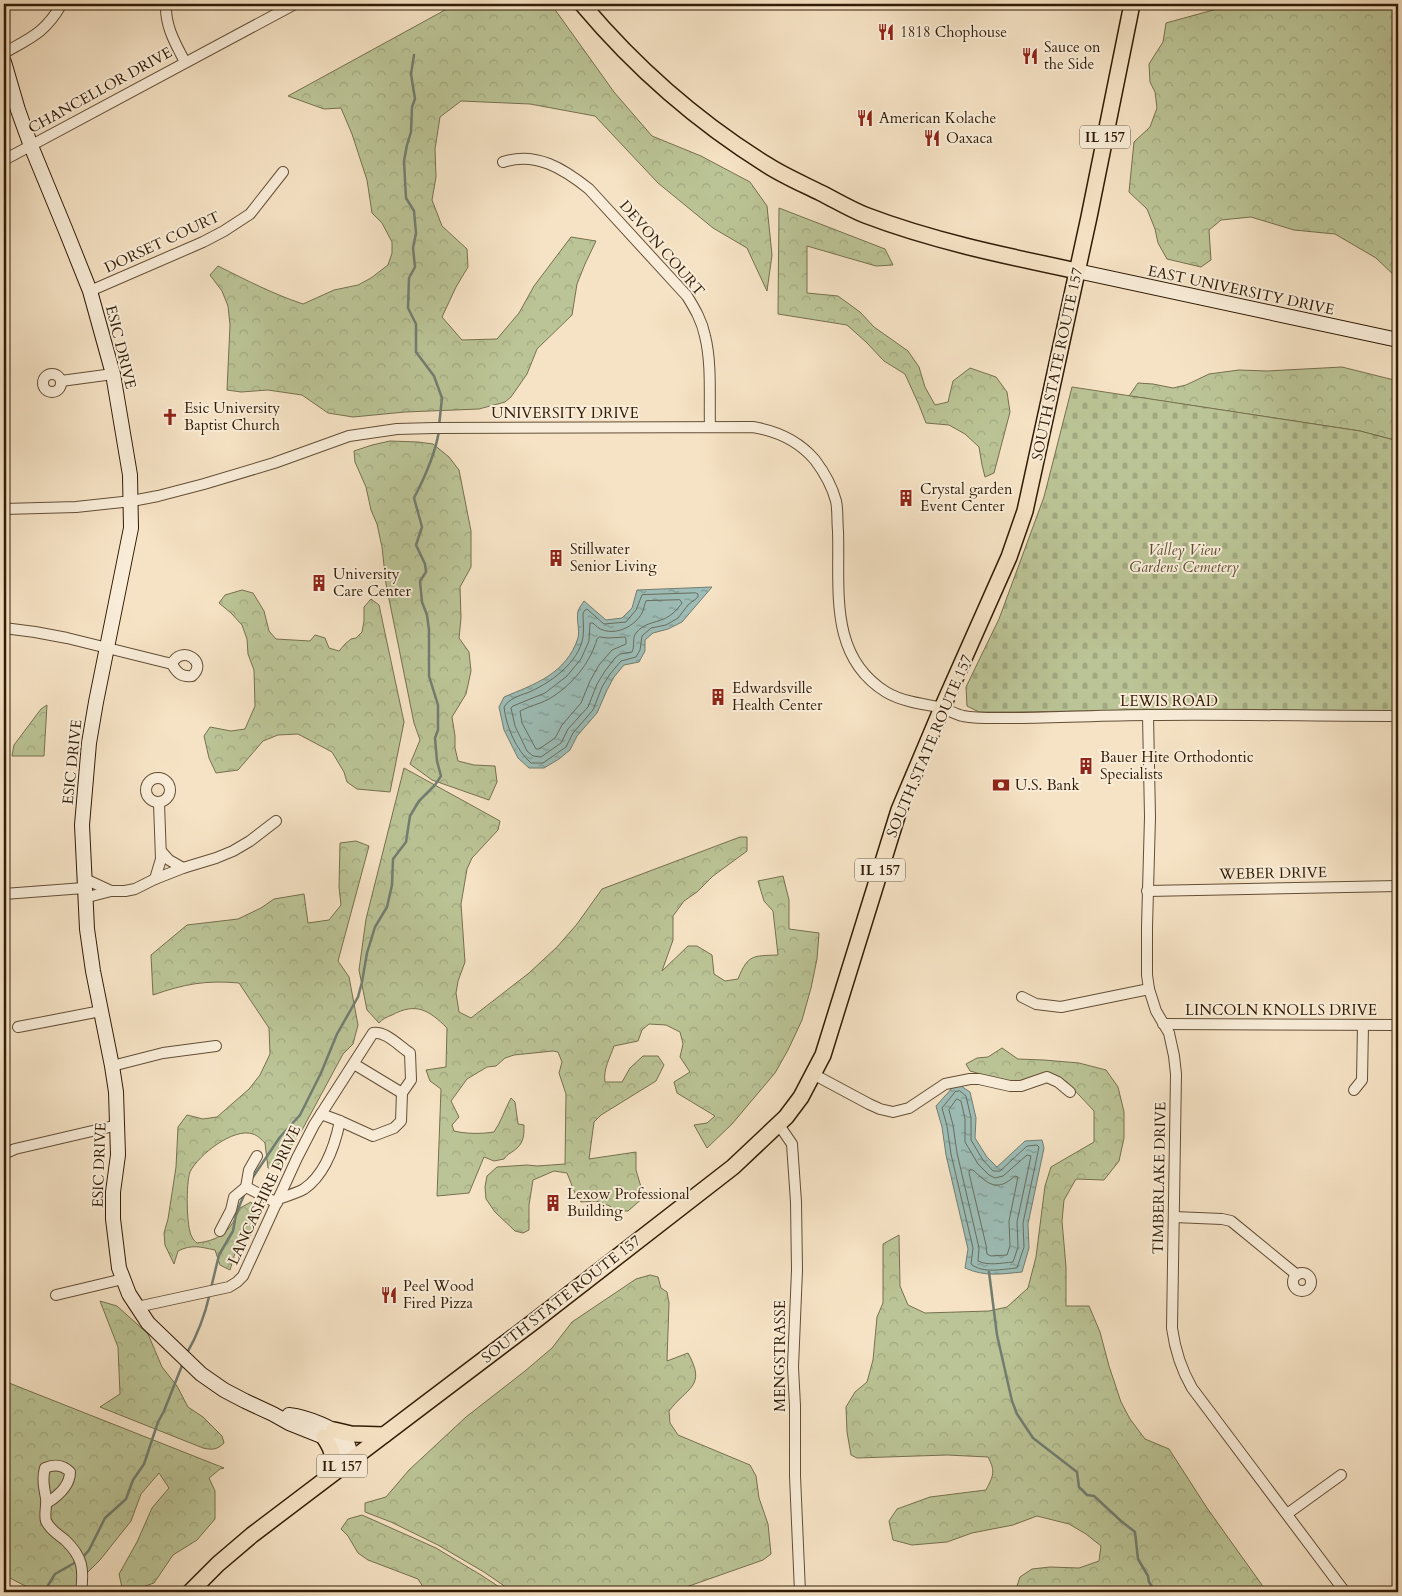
<svg xmlns="http://www.w3.org/2000/svg" width="1402" height="1596" viewBox="0 0 1402 1596" font-family="Cardo,serif">
	<style>
		.forest { fill: url(#forest-crowns); stroke: #76704e }
		.cemetery { fill: url(#cemetery-stones); stroke: #76704e }
		.water { fill: url(#water-ripples); stroke: #727d71 }
		.lines { fill: none; stroke-linecap: round; stroke-linejoin: round }
		.shore { stroke: #686d5f; stroke-width: 1 }
		.stream { stroke: #727d71; stroke-width: 2.5 }
		.street-casing { stroke: #634e36; stroke-width: 12 }
		.secondary-casing { stroke: #321c06; stroke-width: 16 }
		.primary-casing { stroke: #321c06; stroke-width: 18 }
		.street { stroke: #f9edd9; stroke-width: 10 }
		.secondary { stroke: #f9edd9; stroke-width: 14 }
		.primary { stroke: #f6e3c5; stroke-width: 15 }
		.labels { text-anchor: middle; stroke-width: 4; stroke-linejoin: round; paint-order: stroke }
		.shield { fill: #f9edd9; stroke: #6e5b45; stroke-width: 1 }
		.shield-label { font-size: 14px; font-weight: bold; fill: #321c06 }
		.poi-label { font-size: 15px; fill: #321c06; stroke: #f9edd9; text-anchor: start }
		.street-label { font-size: 15px; fill: #321c06; stroke: #f9edd9 }
		.park-label { font-size: 15px; font-style: italic; fill: #5b4e31; stroke: #f9edd9 }
	</style>
	<defs>
		<pattern id="forest-crowns" width="20" height="18" patternUnits="userSpaceOnUse" patternTransform="scale(1.25)"><rect width="20" height="18" fill="#bbc496"/><path d="M2 6a3 3 0 1 1 6 0M12 15a3 3 0 1 1 6 0" fill="none" stroke="#a1a880"/></pattern>
		<pattern id="cemetery-stones" width="16" height="16" patternUnits="userSpaceOnUse" patternTransform="scale(1.25)"><rect width="16" height="16" fill="#bbc496"/><path d="M2 7V4a2 2 0 0 1 4 0v3zM10 15v-3a2 2 0 0 1 4 0v3z" fill="#a1a880"/></pattern>
		<pattern id="water-ripples" width="26" height="14" patternUnits="userSpaceOnUse" patternTransform="scale(1.25)"><rect width="26" height="14" fill="#9dbeb8"/><path d="M2 4q2-2 4 0t4 0M15 11q2-2 4 0t4 0" fill="none" stroke="#819a94"/></pattern>
	</defs>
	<rect width="100%" height="100%" fill="#f6e3c5"/>
	<filter id="stains"><feTurbulence type="fractalNoise" baseFrequency=".004" numOctaves="4"/><feColorMatrix values="0 0 0 0 .2 0 0 0 0 .09 0 0 0 0 .02 0 0 0 .5 -.17"/></filter>
	<radialGradient id="worn" r=".72"><stop offset=".6" stop-color="#630" stop-opacity="0"/><stop offset="1" stop-color="#630" stop-opacity=".3"/></radialGradient>
	<g class="forest">
		<path d="M456,4h95l63,88 38,44 49,20 49,26 17,24 5,49 -5,36 -20,-43 -34,-20 -55,-45 -63,-67 -65,-12 -69,-3 -21,16 -5,32 1,28 -4,23 10,26 25,23 1,18 -12,20 -14,30 20,23 35,-1 22,-26 15,-27 37,-49 25,4 -11,23 -8,20 -5,31 -35,34 -10,25 -16,23 -6,5 -26,7 -74,3 -52,5 -25,-4 -26,-18 -34,-5 -27,2 -14,-2 3,-65 -2,-19 -6,-15 -12,-16 8,-9c28,14 55,28 85,38l31,-14 24,-5 13,-7 17,-13 4,-12v-11l-10,-19 -10,-10 -5,-33 -15,-46 -11,-26 -17,1 -36,-13z"/>
		<path d="M1235,4h163v275l-22,-21 -41,-24 -41,-4 -43,-13 -30,3 -12,10 2,30 -10,7 -34,-8 -9,-16 -3,-14 -8,-20 -18,-17 5,-50 16,-15 7,-19 -2,-16 -5,-10 -1,-18 14,-22 3,-19z"/>
		<path d="M779,208l106,41 8,16 -17,1 -69,-20v47l31,3 22,16 14,15 34,24 11,16 6,20 10,18 13,-3 5,-21 17,-13 26,9 11,15 3,20 -16,61 -9,4 -3,-12 -3,-18 -14,-13 -16,-9 -23,-2 -7,-18 -14,-31 -21,-13 -18,-19 -19,-17 -69,-11z"/>
		<path d="M1342,367l56,14v60l-38,-10 -231,-35 9,-13 15,1 20,4 13,-3 23,-11 30,-4 28,1z"/>
		<path d="M390,441l28,1 15,2 16,13 10,13 12,61v36l-11,20 1,31 -2,20 10,14 2,19 -5,23 -14,23 3,19v12l3,13 16,4 21,1 2,16 -8,18 -57,-20 -22,-16 10,-24 -6,-17 -28,-139 -4,-37 -5,-23 -6,-14 -5,-23 -11,-25 -1,-11 18,-6z"/>
		<path d="M242,590l11,3 11,18 5,20 7,8 34,2 5,-6 10,3 4,10 10,3 6,-7 6,-5 5,-1 6,-6 2,-11v-14l7,-8 8,6 25,117 -14,70 -33,-3 -10,-7 -3,-10 -12,-20 -34,-18 -20,1 -15,6 -25,29 -22,3 -7,-15 -5,-22 6,-9 21,4 14,-2 10,-23 -1,-36 -6,-16 -1,-15 -5,-14 -11,-12 -12,-10 6,-8z"/>
		<path d="M47,705l-3,51h-32l2,-11 27,-36z"/>
		<path d="M404,768l96,53 -2,9 -26,28 -5,11 -6,35 4,58 -7,19 -2,12 3,19 12,6 58,-45 28,-26 20,-23 25,-35 138,-52h7v14l-34,25 -16,16 -13,9 -11,15v24l-11,31 26,-25h9l15,9 2,19 11,7 13,-2c10,-25 15,-23 40,-24l-5,-44 -9,-10 -6,-20 25,-5 6,24v29l30,4 -2,26 -6,29 -9,32 -14,30 -13,23 -43,51 -25,24 -13,-23 13,-2 8,-7 -38,-23 -3,-11 16,-10 -10,-15 3,-13 -3,-12 -14,-7 -17,-1 -7,6 -4,11 -24,5c-4,12 -11,23 -9,36h17l8,-14 13,-12h15l6,9 -8,16 -55,34 -7,7 -5,37 47,-7v18l8,27 -16,14h-15l-3,-5 -14,-5 -15,1 -6,-9 -8,-20 -13,-2 -21,9 -4,25v25l-6,3 -8,-2 -20,-19 -9,-13 -1,-12 2,-11 10,-9 30,-2 10,1 28,-2 1,-70 -7,-21 3,-11 -4,-10 -5,-1 -39,4 -9,3 -9,8 -9,1 -20,12 -16,22 8,16 -7,8 2,6c13,3 27,3 40,1 7,-10 11,-23 17,-34l4,4 3,22 6,1c0,9 0,17 -7,23 -5,5 -9,5 -13,11l-10,2 -10,-4 -15,36 -32,3 4,-107 -11,-8 -4,-11 20,-3 1,-39c-18,-18 -31,-26 -55,-13 -5,2 -10,4 -13,8l-12,-13 -8,-40 7,-51z"/>
		<path d="M356,841l13,5 -31,115 11,16 9,48 -5,19 -10,10 -41,76 -23,34 -6,4h-5l-3,-25c-3,-3 -8,-8 -12,-9 -19,-7 -55,21 -63,38 -4,10 -4,56 2,65 1,3 3,4 5,6 25,-3 34,-13 43,-35l11,-6 8,17 -9,17 -15,17 -5,17 -10,-5 -5,-15c-15,-3 -23,-6 -37,1l-4,13 -9,-19 -1,-12 4,-14 8,-52 2,-40 9,-12 16,4 14,-2 32,-28 11,-14 10,-21 -1,-26 -30,-45c-33,-3 -55,1 -86,12l-2,-40 36,-30 51,-6 23,-11 13,-9 30,-5 4,29 21,-3 12,-15 -2,-18 1,-44z"/>
		<path d="M1002,1048l16,11 26,1 35,3 27,7 12,17 6,25v26l-5,23 -15,19 -28,-1 -12,21 -2,21 4,46v39h23l11,26 9,34 12,36 9,17 15,20 24,10 38,59 60,84h-252l5,-15 12,-8 18,-2 29,1 20,-7 2,-15 -15,-12 -17,-10 -32,-8 -24,9 -41,8 -25,9 -35,3 -19,-5 -4,-19 8,-12 33,-12 56,-7c7,-14 10,-18 2,-33l-41,-2 -90,3 -6,-3 -4,-23 -1,-25 9,-15 12,-10 6,-22 4,-43 6,-14v-59l16,-9 1,51 8,19 17,8 64,-2 18,-4 21,-19 8,-31 9,-71 6,-19 43,-25v-31l-27,-29 -9,-4 -32,1 -14,4 -42,-12 -4,-7 11,-6 11,-1z"/>
		<path d="M650,1275l8,2 3,11 6,4 2,11 -2,58 21,-8c19,34 -1,34 -19,58l1,12 8,12 72,30 6,11 3,22 9,26 3,30 -8,6 -91,32h-159l-29,-20 -46,-27 -47,-23 -26,-10v-9l21,-6 23,-27 57,-53 59,-46 27,-23 20,-26 64,-43z"/>
		<path d="M100,1301l17,5 31,28 14,33 15,19 11,21 15,10 19,19 2,7c-7,7 -12,7 -21,5l-103,-41 20,-13 -2,-47z"/>
		<path d="M4,1381l220,87 -4,1 -11,9 6,13v28l-18,21 -24,15 -19,28 -26,9h-5l-4,-18 18,-32 15,-34 17,-20 -10,-15 -18,21 -10,27 -31,39 -20,20 -5,12h-38l-33,-17z"/>
		<path d="M362,1515l74,33 45,27 26,17h-75l-7,-2 -7,-11 -50,-19 -10,-7 -10,-17 -7,-7 7,-10z"/>
	</g>
	<path class="cemetery" d="M1072,387l288,44 38,10v270l-252,-1 -132,2h-35l-12,-6 -1,-19 33,-68 45,-122z"/>
	<g class="water">
		<path d="M712,587l-30,35 -14,7 -15,4 -8,7v11l-6,11 -15,3 -10,12 -7,13 -10,23 -20,23 -7,14 -11,9 -15,9h-15l-11,-10 -14,-28 -5,-23 5,-10c31,-13 62,-23 74,-59 2,-8 -2,-18 0,-27 1,-3 4,-7 6,-10l22,19 16,-2 10,-10 5,-18z"/>
		<path d="M961,1086l9,6 6,26 -1,20 12,19 10,10 28,-26 17,-1 2,8 -16,76 1,24 -7,24c-21,2 -37,5 -57,-4l3,-19 -22,-94 -4,-28 -6,-21 17,-19z"/>
	</g>
	<g class="lines">
		<g class="shore">
			<path d="M696,593l2,1v3l-10,8 -10,13 -12,7 -15,3 -9,8 -2,14 -4,7 -15,4 -11,13 -8,13 -9,23 -20,23 -7,14 -23,16h-12c-15,-13 -25,-37 -27,-56 5,-8 14,-11 23,-14 22,-9 52,-30 56,-56 1,-8 0,-16 0,-24l2,-3 2,-1 17,15 22,-2 10,-12 6,-15z"/>
			<path d="M680,600l2,3c-5,7 -10,12 -18,16 -10,4 -20,4 -28,14 -4,5 -1,13 -4,19l-12,2 -5,4 -10,13 -8,13 -9,23 -20,22 -7,14 -20,14 -8,-1 -6,-5 -12,-25 -4,-18 2,-2 32,-13 22,-17 14,-17 8,-18 1,-18h3c3,3 6,6 10,7 14,5 32,-4 39,-17 2,-4 2,-8 4,-12z"/>
			<path d="M600,637l8,1 17,-1 1,2v5l-14,6 -13,15 -9,16 -9,22 -19,22 -7,13 -16,11h-3l-14,-26 -2,-12c9,-5 20,-7 29,-12 22,-13 41,-35 48,-60z"/>
			<path d="M960,1091l6,5 5,22v22l12,20 10,11h7l27,-25 10,-1 2,2 -16,76 1,24 -7,21c-14,1 -34,6 -46,-4l2,-16 -22,-94 -4,-28 -5,-18 13,-16z"/>
			<path d="M957,1099l4,2 4,18v23l13,22 11,11 6,3 8,-2 24,-21 4,1 -14,66 1,25 -5,15c-12,1 -25,4 -35,-1l1,-13 -22,-95 -4,-28 -4,-15z"/>
			<path d="M970,1170h3c16,15 24,22 42,6l3,1 -9,44 1,25 -3,9 -16,1 -4,-2 -1,-9 -17,-72z"/>
		</g>
		<g class="stream">
			<path d="M414,55l-3,19 4,25 -3,8 -1,25 -4,13 -3,16 2,37 8,13 2,22 -3,15 2,19 -6,11 -1,30 8,16v28l18,24 8,22 -3,28"/>
			<path d="M253,1177l27,-40 20,-22 21,-42 16,-39 21,-37 4,-15 5,-29 8,-26 12,-20 5,-22 1,-26 13,-17 4,-26 9,-15 16,-16 6,-9 -4,-15 -2,-23 3,-8v-25l-9,-29v-46l-2,-15 -5,-13 -2,-21 6,-9 -1,-8 -9,-19 6,-18 -8,-29c11,-21 21,-43 25,-67"/>
			<path d="M989,1272l8,63 15,66 5,13 16,24 44,34 2,15 8,8 7,1 27,25 14,11 3,27 10,17 1,6 7,10"/>
			<path d="M211,1288l8,-33 14,-24 3,-17 8,-19"/>
			<path d="M187,1353c11,-19 18,-38 23,-60"/>
			<path d="M83,1557l6,-7 16,-32 21,-19 7,-19 11,-16 14,-42 6,-11 19,-48"/>
			<path d="M44,1592l11,-18 21,-12"/>
		</g>
		<g class="street-casing">
			<g id="street">
				<path d="M166,4c-1,22 9,39 19,58"/>
				<path d="M4,53c26,-15 41,-20 57,-48"/>
				<path d="M4,160l291,-156"/>
				<path d="M503,162c33,-11 61,7 86,27l98,107c8,13 15,25 18,40 7,28 4,62 5,91"/>
				<path d="M90,291l113,-49 21,-11 26,-17 33,-42"/>
				<circle cx="52" cy="383" r="9"/>
				<path d="M61,381l52,-7"/>
				<path d="M4,509l72,-2 56,-6 26,-5 46,-12 70,-21 75,-27 48,-7 37,-1 319,-1c24,4 46,14 62,33 9,12 17,26 21,41 2,9 1,20 2,30 2,58 -10,125 48,161 15,9 35,12 53,15 8,2 15,7 24,9 16,3 34,2 50,2 45,0 90,-3 136,-3 83,-1 166,1 249,1"/>
				<path d="M4,628l31,4 32,6 105,26c5,9 9,13 20,12 17,-14 -11,-32 -20,-12"/>
				<path d="M1148,715l2,102 -3,110v48l2,14 7,22 13,22 5,23 2,18 -4,254c3,22 9,41 20,60l153,204"/>
				<circle cx="158" cy="790" r="12"/>
				<path d="M161,851l8,9 14,8"/>
				<path d="M83,878l28,13"/>
				<path d="M155,879l6,-20 -2,-56"/>
				<path d="M1147,891l251,-5"/>
				<path d="M4,894l80,-6"/>
				<path d="M84,898l27,-7h14l10,-2 20,-10 28,-11 33,-10 17,-7 17,-10 26,-20"/>
				<path d="M1022,997l14,7 25,3 88,-18"/>
				<path d="M1163,1024l235,1"/>
				<path d="M18,1027l83,-16"/>
				<path d="M112,1066l51,-13 53,-7"/>
				<path d="M813,1074l56,30 11,5 13,3 16,-4 36,-24 25,-5h9l31,7h11l26,-9 11,5 12,10"/>
				<path d="M1354,1090l8,-10 1,-55"/>
				<path d="M321,1114l19,7 33,15 21,-8 7,-7 1,-28"/>
				<path d="M779,1125l13,19 4,58 1,68 -4,97 2,39v70l5,116"/>
				<path d="M4,1154l11,-5 103,-24"/>
				<path d="M246,1187l31,16"/>
				<path d="M278,1199c9,-3 19,-6 26,-10 22,-15 31,-44 36,-68"/>
				<path d="M1174,1217l48,2 9,2 66,54"/>
				<path d="M220,1231l11,-21 3,-13 12,-10 3,-17 8,-14"/>
				<circle cx="1302" cy="1282" r="9"/>
				<path d="M56,1295l67,-16"/>
				<path d="M137,1307l92,-20 8,-5 6,-6 54,-118 17,-33 59,-92c13,-2 26,13 37,20l1,27 -9,13 -48,-29"/>
				<path d="M47,1503c11,-7 23,-17 23,-31 -7,-7 -16,-8 -25,-4 -3,10 -1,20 1,30 1,7 -2,17 0,23 4,9 12,13 19,19 18,17 19,29 16,52"/>
				<path d="M1287,1514l54,-39"/>
			</g>
		</g>
		<g class="secondary-casing">
			<g id="secondary">
				<path d="M4,62l14,48 13,36 35,85 24,60 23,83 17,101 1,53 -35,174 -7,41 -7,82 5,104 6,42 19,95 4,26 2,63 -5,37v27l6,49 10,26 19,29 53,51 23,16 21,11 28,13 16,9 35,14 28,22"/>
				<path d="M1077,271l321,69"/>
				<path d="M289,1415c16,2 50,13 58,28 3,5 3,11 5,16"/>
			</g>
		</g>
		<g class="primary-casing">
			<g id="primary">
				<path d="M582,4c53,63 114,117 185,161 17,11 36,19 54,28 14,7 29,16 44,22 68,26 141,41 212,56"/>
				<path d="M334,1430l17,4 33,1"/>
				<path d="M324,1437c10,15 10,20 6,38"/>
				<path d="M190,1592l28,-28 34,-29 280,-212 201,-156 53,-50 15,-20 22,-42 76,-245 43,-102 67,-151 16,-46 64,-294 43,-213"/>
			</g>
		</g>
		<use href="#street" class="street"/>
		<use href="#secondary" class="secondary"/>
		<use href="#primary" class="primary"/>
	</g>
	<defs>
		<g id="restaurant-bare" transform="scale(1.35)"><path d="M-5-6h1v4h1v-4h1v4h1v-4h1v5L-1.5 .5V6h-2V.5L-5-1ZM5-6V6H3V1.5H1.5Q1.5-4 5-6Z" fill="#8f2418" stroke="#f9edd9" stroke-width="2.5" paint-order="stroke"/></g>
		<g id="church-bare" transform="scale(1.35)"><path d="M-1.2-6h2.4v3.5h3.3v2.4h-3.3V6h-2.4V-.1h-3.3v-2.4h3.3Z" fill="#8f2418" stroke="#f9edd9" stroke-width="2.5" paint-order="stroke"/></g>
		<g id="building-bare" transform="scale(1.35)"><path d="M-4-6H4V6H1V3H-1V6H-4ZM-2.5-4.3h1.7v1.8h-1.7ZM.8-4.3h1.7v1.8H.8ZM-2.5-1h1.7V.8h-1.7ZM.8-1h1.7V.8H.8Z" fill="#8f2418" stroke="#f9edd9" stroke-width="2.5" paint-order="stroke"/></g>
		<g id="bank-bare" transform="scale(1.35)"><path d="M-6-4H6V4H-6ZM0-2.3a2.3 2.3 0 1 0 0 4.6a2.3 2.3 0 1 0 0-4.6Z" fill="#8f2418" stroke="#f9edd9" stroke-width="2.5" paint-order="stroke"/></g>
	</defs>
	<g fill-rule="evenodd">
		<use href="#restaurant-bare" x="886" y="32"/>
		<use href="#restaurant-bare" x="1030" y="56"/>
		<use href="#restaurant-bare" x="865" y="118"/>
		<use href="#restaurant-bare" x="932" y="138"/>
		<use href="#church-bare" x="170" y="417"/>
		<use href="#building-bare" x="906" y="498"/>
		<use href="#building-bare" x="556" y="558"/>
		<use href="#building-bare" x="319" y="583"/>
		<use href="#building-bare" x="718" y="697"/>
		<use href="#building-bare" x="1086" y="766"/>
		<use href="#bank-bare" x="1001" y="785"/>
		<use href="#building-bare" x="553" y="1203"/>
		<use href="#restaurant-bare" x="389" y="1295"/>
	</g>
	<g class="labels">
		<g class="shield">
			<rect x="1080" y="125.5" width="50" height="23" rx="4"/>
			<rect x="855" y="858.5" width="50" height="23" rx="4"/>
			<rect x="317" y="1454.5" width="50" height="23" rx="4"/>
		</g>
		<g class="shield-label">
			<text x="1105" y="142">IL 157</text>
			<text x="880" y="875">IL 157</text>
			<text x="342" y="1471">IL 157</text>
		</g>
		<g class="poi-label">
			<text x="900" y="37">1818 Chophouse</text>
			<text x="1044" y="52">Sauce on<tspan x="1044" dy="17">the Side</tspan></text>
			<text x="879" y="123">American Kolache</text>
			<text x="946" y="143">Oaxaca</text>
			<text x="184" y="413">Esic University<tspan x="184" dy="17">Baptist Church</tspan></text>
			<text x="920" y="494">Crystal garden<tspan x="920" dy="17">Event Center</tspan></text>
			<text x="570" y="554">Stillwater<tspan x="570" dy="17">Senior Living</tspan></text>
			<text x="333" y="579">University<tspan x="333" dy="17">Care Center</tspan></text>
			<text x="732" y="693">Edwardsville<tspan x="732" dy="17">Health Center</tspan></text>
			<text x="1100" y="762">Bauer Hite Orthodontic<tspan x="1100" dy="17">Specialists</tspan></text>
			<text x="1015" y="790">U.S. Bank</text>
			<text x="567" y="1199">Lexow Professional<tspan x="567" dy="17">Building</tspan></text>
			<text x="403" y="1291">Peel Wood<tspan x="403" dy="17">Fired Pizza</tspan></text>
		</g>
		<g class="street-label">
			<text transform="translate(100 90) rotate(-29)" y="5">CHANCELLOR DRIVE</text>
			<text transform="translate(162 242) rotate(-25)" y="5">DORSET COURT</text>
			<text transform="translate(662 248) rotate(49)" y="5">DEVON COURT</text>
			<text transform="translate(1241 290) rotate(12)" y="5">EAST UNIVERSITY DRIVE</text>
			<text transform="translate(121 347) rotate(76)" y="5">ESIC DRIVE</text>
			<text transform="translate(1057 364) rotate(-78)" y="5">SOUTH STATE ROUTE 157</text>
			<text x="565" y="418">UNIVERSITY DRIVE</text>
			<text x="1169" y="706">LEWIS ROAD</text>
			<text transform="translate(929 746) rotate(-67)" y="5">SOUTH STATE ROUTE 157</text>
			<text transform="translate(72 762) rotate(-84)" y="5">ESIC DRIVE</text>
			<text transform="translate(1273 873) rotate(-1)" y="5">WEBER DRIVE</text>
			<text x="1281" y="1015">LINCOLN KNOLLS DRIVE</text>
			<text transform="translate(99 1165) rotate(-88)" y="5">ESIC DRIVE</text>
			<text transform="translate(1159 1178) rotate(-89)" y="5">TIMBERLAKE DRIVE</text>
			<text transform="translate(264 1195) rotate(-65)" y="5">LANCASHIRE DRIVE</text>
			<text transform="translate(561 1299) rotate(-38)" y="5">SOUTH STATE ROUTE 157</text>
			<text transform="translate(780 1356) rotate(-90)" y="5">MENGSTRASSE</text>
		</g>
		<g class="park-label">
			<text x="1184" y="555">Valley View<tspan x="1184" dy="17">Gardens Cemetery</tspan></text>
		</g>
	</g>
	<rect width="1402" height="1596" fill="none" stroke="#f6e3c5" stroke-width="20"/>
	<rect x="5" y="5" width="1392" height="1586" fill="none" stroke="#321c06" stroke-width="2.5"/>
	<rect x="10" y="10" width="1382" height="1576" fill="none" stroke="#321c06"/>
	<rect width="100%" height="100%" filter="url(#stains)"/>
	<rect width="100%" height="100%" fill="url(#worn)"/>
</svg>
